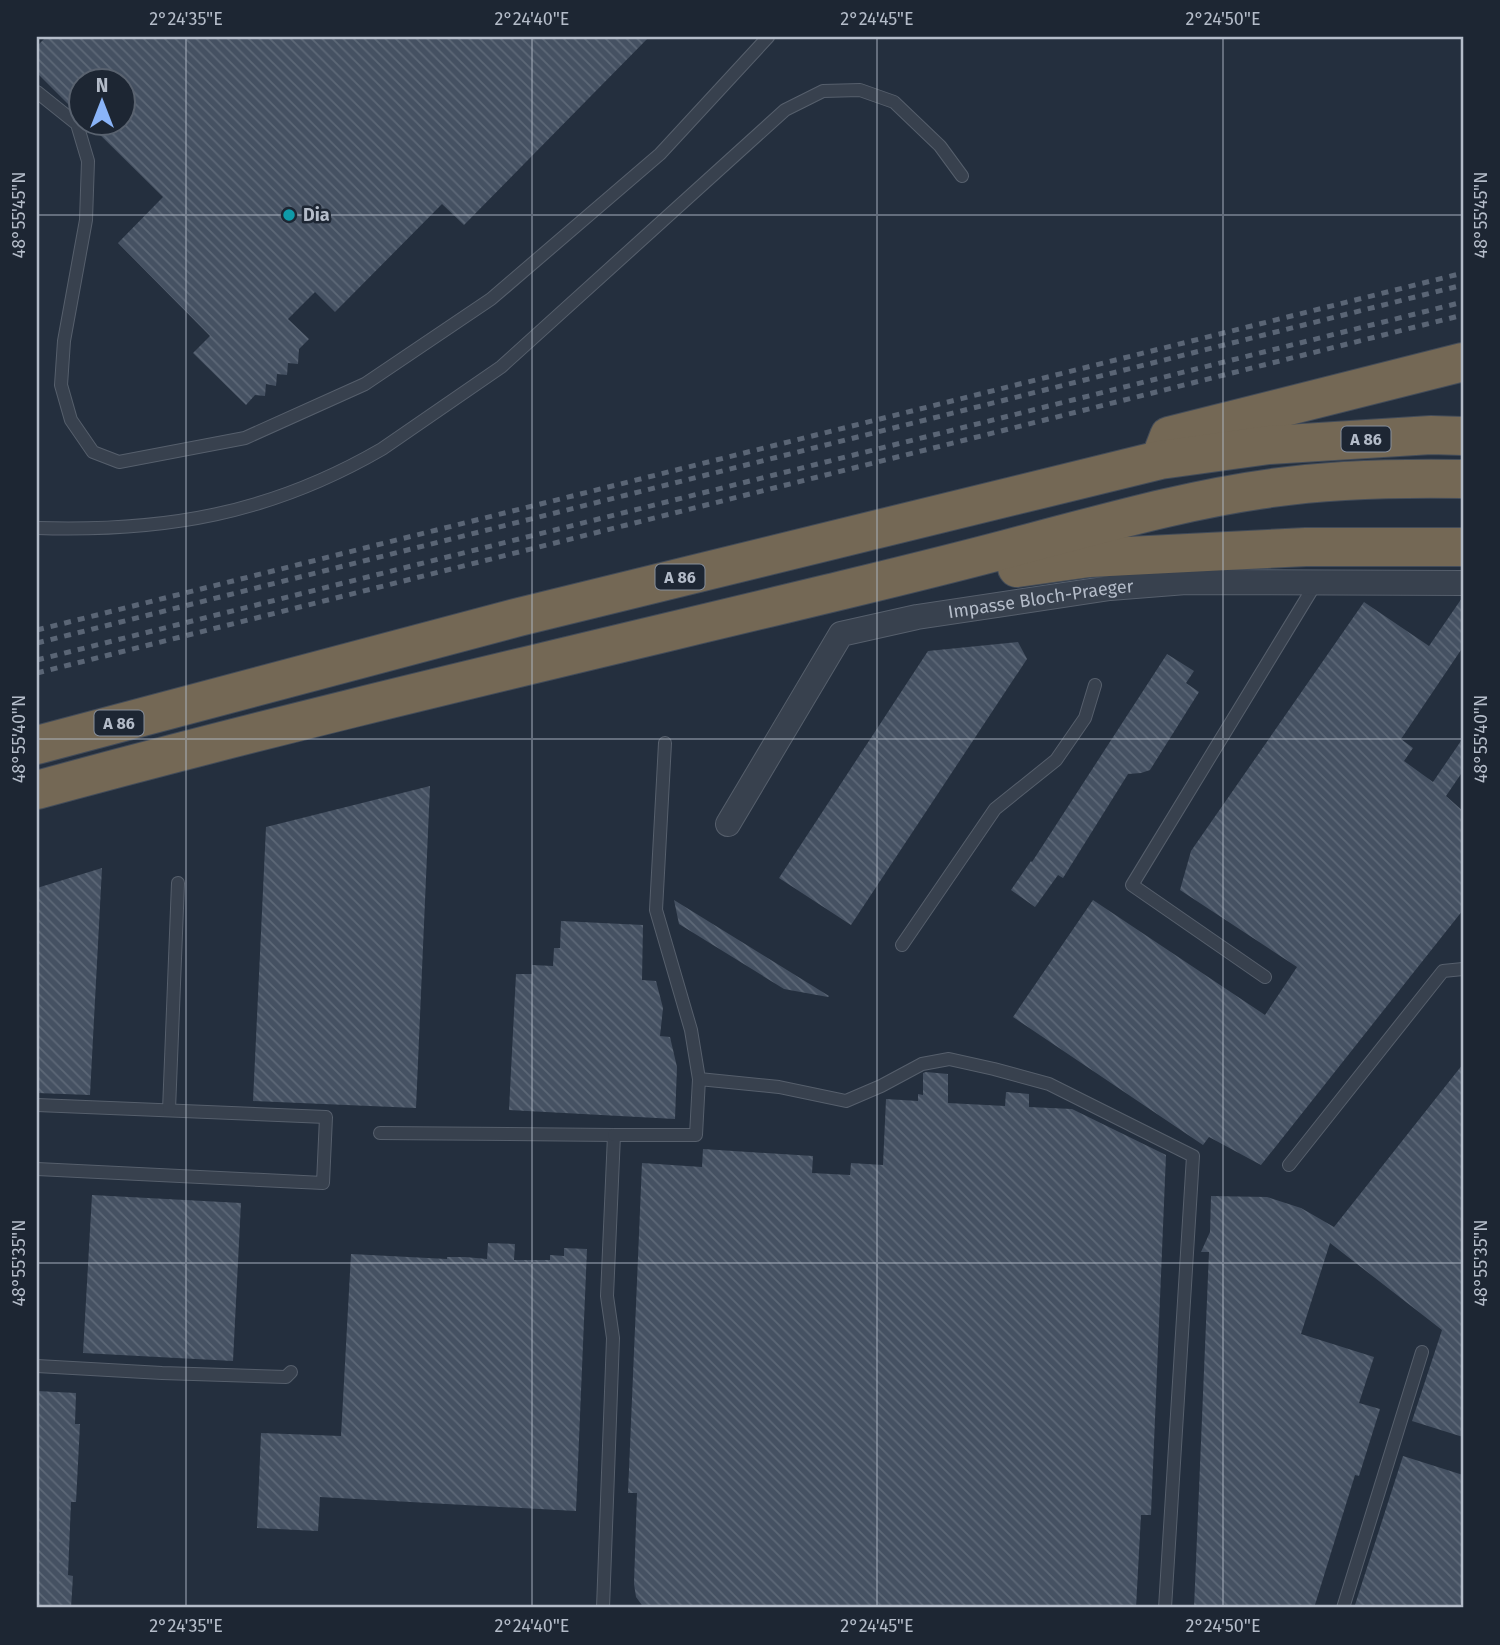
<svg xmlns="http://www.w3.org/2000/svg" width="1500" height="1645" viewBox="0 0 1500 1645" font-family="'Fira Sans',sans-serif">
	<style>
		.building { fill: url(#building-back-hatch) }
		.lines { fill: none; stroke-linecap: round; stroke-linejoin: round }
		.service-casing { stroke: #565f6c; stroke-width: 14 }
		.minor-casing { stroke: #565f6c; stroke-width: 26 }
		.motorway-casing { stroke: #434c59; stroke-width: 40 }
		.service { stroke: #38414e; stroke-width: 12 }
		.minor { stroke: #38414e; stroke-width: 24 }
		.motorway { stroke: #746855; stroke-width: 38 }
		.rail { stroke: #5a6575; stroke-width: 5; stroke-dasharray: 7 7; stroke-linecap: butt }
		.ticks { fill: none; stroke: #b4bcc9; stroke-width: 2; stroke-opacity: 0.45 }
		.culture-dot { fill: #0f9aa8; stroke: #1d2633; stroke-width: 2.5 }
		.labels { text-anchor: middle; stroke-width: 5; stroke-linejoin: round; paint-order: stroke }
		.shield { fill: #1d2633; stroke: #878f9c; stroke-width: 2 }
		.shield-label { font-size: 16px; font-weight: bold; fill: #b4bcc9 }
		.poi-label { font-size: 18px; font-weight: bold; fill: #b4bcc9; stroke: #1d2633; text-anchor: start }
		.street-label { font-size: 18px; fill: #b4bcc9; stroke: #1d2633 }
		.neatline { fill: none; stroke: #b4bcc9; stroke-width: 2.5 }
		.ticks-label { font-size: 18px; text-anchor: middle; fill: #b4bcc9 }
	</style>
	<defs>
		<pattern id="building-back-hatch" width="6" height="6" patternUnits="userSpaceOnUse" patternTransform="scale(1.75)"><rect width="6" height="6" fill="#455162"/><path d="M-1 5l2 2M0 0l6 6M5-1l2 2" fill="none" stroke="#5d6877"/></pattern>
	</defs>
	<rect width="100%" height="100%" fill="#242f3e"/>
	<g class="building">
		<path d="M46,37h603l-185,188 -22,-21 -107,108 -20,-20 -27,27 21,20 -10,10 -1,15 -10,-1 -1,12 -10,-1 -1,12 -10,-2 -1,12 -10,-1 -9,10 -53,-52 17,-17 -92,-93 45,-46 -76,-75h35v-42h-42v36l-43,-43v-27z"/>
		<path d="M1462,598l1,49 -62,92 12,9 -9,13 29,21 30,-44v33l-17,25 17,15v99l-202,255 -52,-28 -6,8 -190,-128 80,-117 172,115 32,-48 -117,-77 11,-39 173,-249 65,44z"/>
		<path d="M1018,642l9,17 -176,266 -72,-47 149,-227z"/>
		<path d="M1167,654l27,17 -8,12 13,9 -49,78 -9,3 -13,1 -65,104 -5,-3 -23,32 -24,-17 20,-29 1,1z"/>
		<path d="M430,786l-14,322 -163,-7 13,-274z"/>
		<path d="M102,868l-12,227 -53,-2v-205z"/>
		<path d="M674,900l155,96 -1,1 -44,-8 -105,-65z"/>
		<path d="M561,921l82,4 -1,55 14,1 7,27 -3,28 10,1 7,30 -2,52 -166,-9 7,-136h16v-9l21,1 1,-18h6z"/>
		<path d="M1463,1064v373l-51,-16 30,-91 -112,-87 -29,91 73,23 -15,46 21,6 -21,67 -4,-1 -41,133h-120l15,-356h-8l9,-20 1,-36 56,1 34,11 33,19z"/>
		<path d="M926,1072l22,2v29l57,3 1,-14 23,2v13l43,2 94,46 -15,360h-10l-5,93h-492l-8,-11 -2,-13 3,-91h-9l14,-330 60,4 1,-18 110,7 -1,17 38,2 1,-12 32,2 3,-66 32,2v-7l5,1v-22z"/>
		<path d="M92,1195l149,8 -8,158 -150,-8z"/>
		<path d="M488,1243l27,1 -1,16h36v-5l14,1v-8l23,1 -11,262 -256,-14 -2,34 -61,-3 4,-95 80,3 10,-182 96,5v-2h18l22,2z"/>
		<path d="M37,1391l39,2 -1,31h5l-4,78h-5l-3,73 5,1 -2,32h-34z"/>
		<path d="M1403,1456l60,19v121l-4,12h-105z"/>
	</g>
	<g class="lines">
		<g class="service-casing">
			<g id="service">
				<path d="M37,92l40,32 11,37 -2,59 -22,121 -3,44 10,35 22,32 26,10 126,-24 120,-54 126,-85 169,-145 108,-117"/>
				<path d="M37,528c128,4 233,-14 345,-79l119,-82 284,-257 38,-19 37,-1 34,12 46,44 22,30"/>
				<path d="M665,743l-9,167 35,120 8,49"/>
				<path d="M902,945l93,-136 61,-49 29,-42 10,-33"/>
				<path d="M1265,977l-133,-92 184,-302"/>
				<path d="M37,1105l289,12 -3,66 -286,-14"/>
				<path d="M169,1110l9,-227"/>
				<path d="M380,1133l234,2 -7,161 6,42 -10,270"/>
				<path d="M614,1135h82l3,-56 80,8 67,14 35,-15 41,-22 27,-5 45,10 55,15 144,72 -28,452"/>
				<path d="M1289,1165l154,-194 20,-2"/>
				<path d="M37,1366l125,7 124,4 5,-5"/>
				<path d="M1343,1608l79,-256"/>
			</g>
		</g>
		<g class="minor-casing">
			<g id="minor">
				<path id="s1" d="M728,824l113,-190 76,-17 193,-29 76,-6 277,1"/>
			</g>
		</g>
		<g class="motorway-casing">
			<g id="motorway">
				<path d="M1164,449l5,-13 294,-74"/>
				<path d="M1017,568l72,-10 217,-11h157"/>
				<path d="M37,745l482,-128 641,-157 109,-15 162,-10 32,1"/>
				<path d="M37,790c267,-73 537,-135 806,-200 62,-15 124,-30 186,-47 80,-21 161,-44 243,-55 63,-9 128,-10 191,-9"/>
			</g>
		</g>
		<use href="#service" class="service"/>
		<use href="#minor" class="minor"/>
		<use href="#motorway" class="motorway"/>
		<g class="rail">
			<path d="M37,630l1426,-357"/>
			<path d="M37,643l1426,-358"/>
			<path d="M37,660l1426,-358"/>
			<path d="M37,673l1426,-358"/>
		</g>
	</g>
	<path class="ticks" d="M186,37v1571M532,37v1571M877,37v1571M1223,37v1571M37,215h1426M37,739h1426M37,1263h1426"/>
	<circle class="culture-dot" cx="289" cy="215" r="7"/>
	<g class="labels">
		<g class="shield">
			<rect x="1341.5" y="426.5" width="49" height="25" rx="5"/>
			<rect x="655.5" y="564.5" width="49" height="25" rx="5"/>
			<rect x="94.5" y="710.5" width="49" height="25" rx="5"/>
		</g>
		<g class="shield-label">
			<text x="1366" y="445">A 86</text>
			<text x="680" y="583">A 86</text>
			<text x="119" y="729">A 86</text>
		</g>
		<g class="poi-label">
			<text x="303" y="221">Dia</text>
		</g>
		<g class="street-label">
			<text dy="6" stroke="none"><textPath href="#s1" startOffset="424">Impasse Bloch-Praeger</textPath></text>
		</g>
	</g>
	<rect width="1500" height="1645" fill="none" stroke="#1d2633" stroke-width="77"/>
	<g transform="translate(102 102)"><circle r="33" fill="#1d2633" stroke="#59626f" stroke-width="2"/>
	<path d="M0-5L12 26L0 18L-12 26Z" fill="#8ab4f8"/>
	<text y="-10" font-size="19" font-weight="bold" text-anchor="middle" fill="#b4bcc9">N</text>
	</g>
	<rect x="38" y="38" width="1424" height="1568" class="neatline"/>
	<g class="ticks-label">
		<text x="186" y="25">2°24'35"E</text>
		<text x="532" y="25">2°24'40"E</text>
		<text x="877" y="25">2°24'45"E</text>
		<text x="1223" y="25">2°24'50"E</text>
		<text transform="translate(19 215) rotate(-90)" y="6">48°55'45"N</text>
		<text transform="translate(1481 215) rotate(-90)" y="6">48°55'45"N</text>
		<text transform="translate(19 739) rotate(-90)" y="6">48°55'40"N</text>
		<text transform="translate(1481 739) rotate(-90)" y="6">48°55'40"N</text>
		<text transform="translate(19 1263) rotate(-90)" y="6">48°55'35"N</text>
		<text transform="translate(1481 1263) rotate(-90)" y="6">48°55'35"N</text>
		<text x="186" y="1632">2°24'35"E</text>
		<text x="532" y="1632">2°24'40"E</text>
		<text x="877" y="1632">2°24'45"E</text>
		<text x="1223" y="1632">2°24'50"E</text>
	</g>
</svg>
